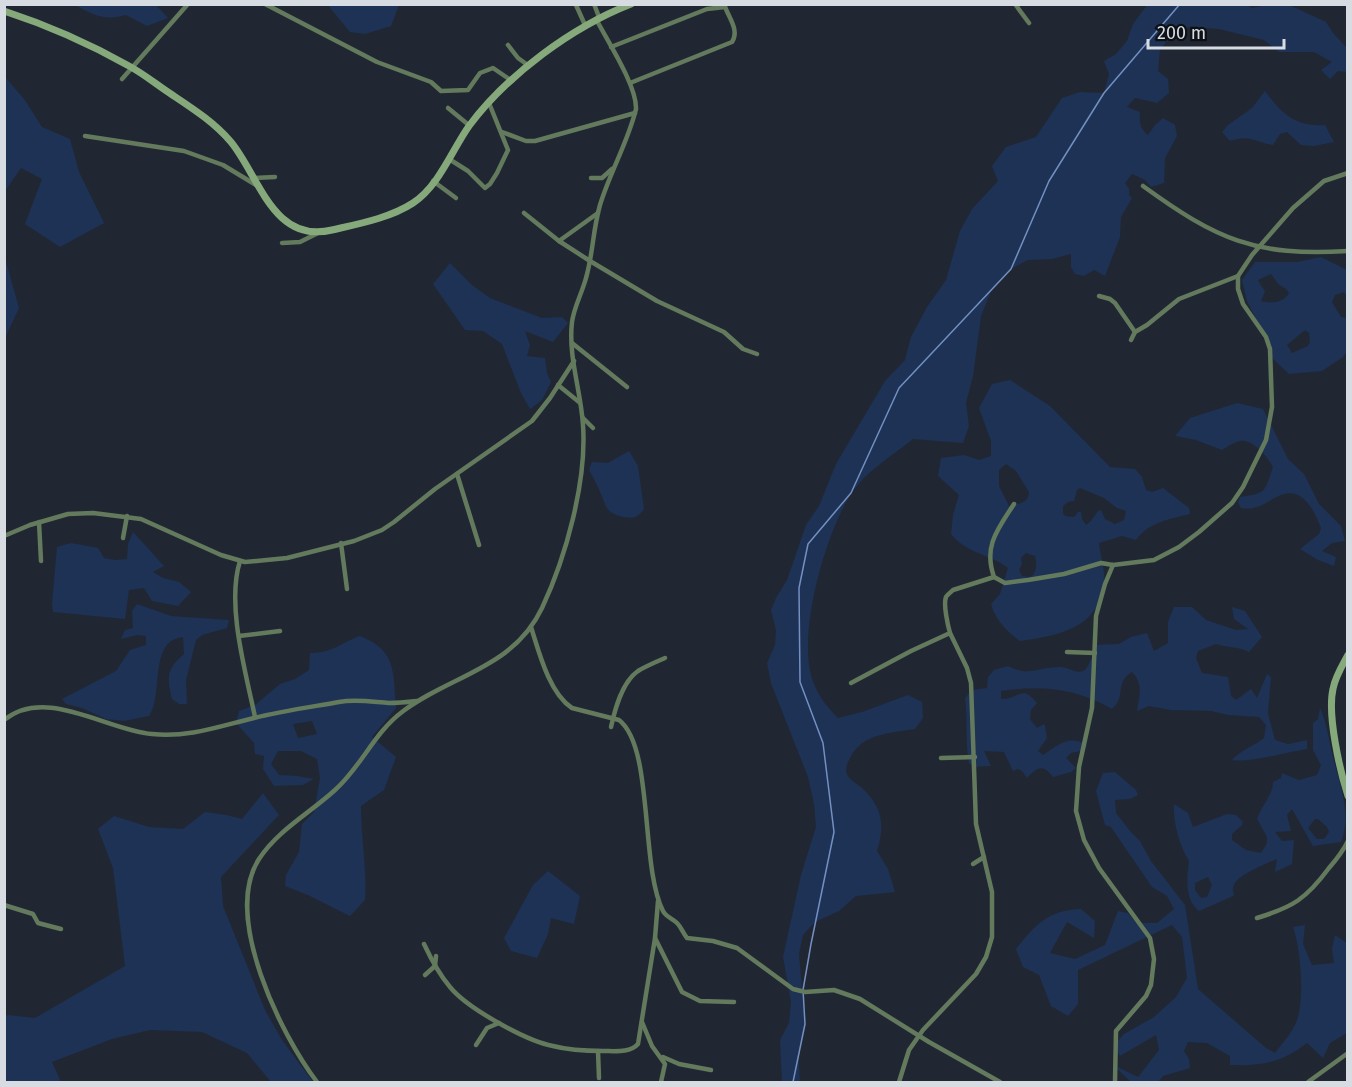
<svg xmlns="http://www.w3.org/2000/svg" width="1352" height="1087" viewBox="0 0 1352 1087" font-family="'Fira Sans',sans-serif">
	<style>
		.green { fill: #1d3255; fill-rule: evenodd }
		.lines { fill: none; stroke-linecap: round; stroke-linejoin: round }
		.stream { stroke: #7390c1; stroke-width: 1.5 }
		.minor { stroke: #637a5d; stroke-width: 4.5 }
		.secondary { stroke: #85a97b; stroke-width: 7 }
	</style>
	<rect width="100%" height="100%" fill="#202733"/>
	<g class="green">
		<path d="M327,4h72v1l-8,21 -26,8 -15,-2z"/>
		<path d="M1244,4l8,4 15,-3h22l37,17 7,11 14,15v24l-9,-1 -8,8 -9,-9 11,-8 -18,-10h-35l-15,-12 -45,-11 -30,-2 -15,5 -14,18 -2,21 10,8 1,14 -12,10 -22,-5 -8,9 13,5c-1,10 0,17 8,23l7,-10 8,-7 12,7 2,11 -12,22 -1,25 -13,4 -6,-7 -13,-6 -7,9 4,6v6l3,3 -11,19 -1,20 -15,39 -11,-6 -10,6 -9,-2 -4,-7v-13l-19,5 -24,1 -17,9 -20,22 -10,25 -8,60 -7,27 3,23 -6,17 -50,-4c-21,17 -47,32 -62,55 -26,40 -56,145 -37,190 5,13 14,24 24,34l24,-6 46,-17 14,7 1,16 -8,11c-24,4 -53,4 -65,29 -3,6 -6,12 -2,18 3,5 10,8 14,12 21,20 23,37 15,63l11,18 7,23 -39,4 -17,15 -24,11 -12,13 -4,19 6,70 -7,29 2,27 -1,2h-17l-2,-42 9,-17 2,-21 -8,-45 18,-82 15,-48 -2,-23 -6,-27 -37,-94 -4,-20 8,-18 1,-15 -5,-20 5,-12 11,-18 19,-55 13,-19 17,-42 49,-83 20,-21 6,-23 16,-30 19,-27 14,-49 12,-22 26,-28 -6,-15 14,-19 30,-10 26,-39 18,-6 24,1 5,-19 -5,-13 12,-7 11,-13 6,-17 14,-19z"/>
		<path d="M75,5h81l12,13 -21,8 -21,-11c-21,6 -33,0 -51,-10z"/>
		<path d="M5,77l19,22 18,28 28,12 9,33 25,51 -44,24 -35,-23 17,-45 -21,-11 -16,23z"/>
		<path d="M1265,91c17,23 30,36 60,34l9,17 -20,4 -13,-1 -14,-13 -7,2 -7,11c-18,-3 -23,-11 -43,-4l-8,-9 6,-7 24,-17z"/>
		<path d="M1321,257l26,13v27l-3,-5 -9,3 -3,7 9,15 6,1v33l-4,6 -21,14 -33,3 -18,-17 -9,-26 -15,-30 -5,-21 13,-18h42zM1271,274l7,10 8,5 3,4c-6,10 -17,11 -28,8l4,-10 -5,-7 -2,-4zM1305,330l4,3 1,9 -2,4 -16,7 -5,-8z"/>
		<path d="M5,258l14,50 -14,30h-1z"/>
		<path d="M450,263l22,22 18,13 52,20 20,-1 6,6 -15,19 -28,-11 5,14 -3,11 18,2 2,15 4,9 -9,18 -12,9 -9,-16 -19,-49 -19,-13 -18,-1 -32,-46z"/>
		<path d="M1010,380l40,26 60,61 25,2 7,8 4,13 6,2 11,-4 26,20 1,6c-20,5 -41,8 -54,26l-14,-4 -23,7c1,13 7,29 5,42 -6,44 -48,51 -84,56 -13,-9 -25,-22 -29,-37l9,-10 8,-26c-20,-15 -39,-13 -57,-34l2,-19 6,-20 -21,-19 3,-18 23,-3 15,5 12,-4v-15l-12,-33 13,-24zM1006,464l10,7 13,21c0,11 -11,12 -20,14l-10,-20v-16zM1080,488l24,10 13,10 9,3 -2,9 -9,4 -10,-5 -4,-9 -3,1 -7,10 -5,4 -4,-6 -1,-7h-3l-4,5 -9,-1 -2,-3v-7l5,-4 6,-1 3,-11zM1026,553l9,3c2,7 2,18 -5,21l-8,-1 -3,-6 3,-6 -1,-6z"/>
		<path d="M1237,403l26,6 25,50 16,15 15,30 22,22 4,15 -13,2 -10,8 14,6 -2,9 -16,-6 -18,-11 19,-15 2,-6c-6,-16 -18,-42 -40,-33 -15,6 -22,16 -40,13l-3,-6 2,-5c28,-4 24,-5 33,-30 -5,-10 -21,-29 -33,-26 -6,1 -13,6 -18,9l-26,-10 -21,-4 15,-18z"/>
		<path d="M629,451l9,15 6,43c-6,8 -10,10 -20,8 -19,-4 -17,-10 -24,-25 -3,-8 -7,-15 -11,-22l3,-8 16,1z"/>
		<path d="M133,532l31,34 -11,6 10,6 16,4 12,10 -13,14 -26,-5 -8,-13 -15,2 -4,29 -72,-7 -1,-8 5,-57 14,-4 27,5 6,10 11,2 12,-1 1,-15z"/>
		<path d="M137,604l34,12 58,4 -2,8 -25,7 -6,5 -10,40 1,24h-8l-7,-5c-5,-23 -6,-29 12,-45l-1,-17c-35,3 -19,58 -34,79l-25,5 -18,-2 -24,-11 -16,-4 -4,-5 54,-28 14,-21 16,-5v-9l-9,-1 -16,4 4,-9 8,-2 -1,-17z"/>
		<path d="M1174,607h18l14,13 30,10 12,-1 -14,-10 -2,-12 13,4 17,26 -13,15c-11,-6 -22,-4 -33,-8l-18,7 -2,7 6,15 26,4 3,19 5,4 15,-11 6,9 10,-24 4,3 -3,36 7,27 13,4 19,-4v9c-20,3 -58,14 -75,11 9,-10 22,-14 32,-22l2,-13 -7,-8 -31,-2 -17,-4 -40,-1 -22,-4 -12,5c2,-14 7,-27 -5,-39 -18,10 -5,24 -20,37 -36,-21 -70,-24 -111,-18v8c18,1 20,-16 36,4l-6,7 -1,9 7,9 7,-4 1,2 2,12 -9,13 5,4c15,-10 26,-21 44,-10l-2,5 -14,3 -5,5 10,10 -5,4 -18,5c-11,-14 -16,-9 -26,1l-5,-7 -4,-2 -5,2 -9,-19 -20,-1 7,15 -17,1 -5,-4c-4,-21 -1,-43 -4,-65l7,-8 15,-2 1,-11 6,-7 14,-4c21,11 31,1 52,1 8,0 16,7 23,4 6,-3 6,-11 11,-16v-10l25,-1 12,-7 16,-4 7,18 14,-8v-21z"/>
		<path d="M360,636c38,15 33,38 36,72l-24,29 24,20 -12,33 -23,16c0,32 6,63 4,94l-15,16 -42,-21 -23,-9 1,-11 13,-23 3,-28 12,-12 6,-34 -3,-19 -16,-8h-23l-7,13 8,11 18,1 17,3 -11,6 -29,1 -11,-17 1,-13 -9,-2 -1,-11 -18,-20 3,-12 16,-6 25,-21 15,-5 14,-9 1,-17c23,0 30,-10 50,-17zM312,721l5,13 -19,4 -5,-14z"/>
		<path d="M1320,708c7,15 9,33 13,49 7,29 19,57 8,85l-28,4 -21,-37 -5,6 4,16 -16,1 7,9 12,-1 -2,24 -17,8 2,-13c-10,4 -41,17 -43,26 -2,4 -1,6 0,10l-3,2 -32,14c-15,-12 -12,-33 -10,-50 -10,-16 -16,-39 -15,-57l14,9 5,14 34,-13 9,1 7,7 -1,3 -10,9v6l14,10 15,3 6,-10v-6l-10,-18c4,-12 16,-24 16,-37l8,-4 1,-5 17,7 18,-5 4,-10 -8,-15v-27l5,-4zM1315,819h3l9,8 2,5 -5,7h-7l-9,-11zM1208,877l4,8 -5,12 -6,1 -6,-8v-7z"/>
		<path d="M1115,772l21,18 2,5 -8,4 -15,1 1,13 14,18 10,10 11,20 34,44 13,84 68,59 9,5c7,-10 20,-23 23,-36 6,-23 3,-67 -5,-90l12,-2 -2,19 9,21 22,-2 -2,-14 3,-14 12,8v90l-17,10 -7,15 -16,-15c-26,20 -45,23 -77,22v-9l-23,-13 -19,-1 -4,9 5,8 1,9 -27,8 -5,6h-27l-18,-17 25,12 21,-27 -3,-15 -36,21 -6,-11 10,-11 30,-17 22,-20 11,-19 -5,-41 -10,-12 -94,45v34l-10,12 -17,-10 -12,-31 -16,-8 -7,-18c19,-24 32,-39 65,-40l14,12 -1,17 -27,-16 -17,31 25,6 30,-14 13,-34 10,2 8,10h21l17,-14 -7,-13 -15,-9 -41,-60 -6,-2 -9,-34 7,-18z"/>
		<path d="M263,793l16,22 -58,62 2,29 42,104 17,30 31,42h-42l-24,-29 -45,-21 -52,-2 -38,9 -60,23 9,20h-56v-66l3,-1 27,3 90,-52 -12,-98 -15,-39 16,-13 35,11 34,2 22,-17 21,3 16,4z"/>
		<path d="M548,871l32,25 -6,28 -23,-6 -3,16 -11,24 -26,-7 -7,-13 29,-53z"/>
	</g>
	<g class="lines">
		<path class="stream" d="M793,1082l12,-58 -2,-34 8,-46 23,-112 -11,-89 -23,-61 -1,-94 9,-44 43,-51 48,-105 112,-119 38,-88 55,-88 76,-89"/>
		<g class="minor">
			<path d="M265,4l112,58 54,20 10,9 27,-1 12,-17 13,-5 19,13"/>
			<path d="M594,4l5,13"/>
			<path d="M1015,4l14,19"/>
			<path d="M576,5l9,20"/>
			<path d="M508,45l10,13 11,8"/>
			<path d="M611,47l96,-38 18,-2"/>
			<path d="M122,79l66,-75"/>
			<path d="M630,83l102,-41c8,-12 -4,-25 -8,-38"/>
			<path d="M448,108l22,18"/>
			<path d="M502,132l24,9h9l100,-28"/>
			<path d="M85,136l99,15 39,14 33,20"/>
			<path d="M449,159l19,12 17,17 5,-4 7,-11 11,-23 -19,-47"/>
			<path d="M253,178l22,-1"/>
			<path d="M591,178h11l10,-9"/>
			<path d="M433,181l23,17"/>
			<path d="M1143,186c73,53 112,71 205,65"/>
			<path d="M524,213l35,28 31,20 67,40 67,31 19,17 14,5"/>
			<path d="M559,241l39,-28"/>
			<path d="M282,243l18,-1 18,-9"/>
			<path d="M1099,296l11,3 5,4 20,29"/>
			<path d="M1131,340l4,-8 12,-7 32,-26 59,-23"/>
			<path d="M572,343l55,44"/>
			<path d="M558,385l21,17"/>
			<path d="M583,418l10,10"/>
			<path d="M457,474l22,71"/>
			<path d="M1014,504c-16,25 -31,42 -20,73l11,6 23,-3 36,-6 37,-11 12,2 41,-5 25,-13 20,-15 33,-29 11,-16 23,-47 6,-33 -2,-58 -4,-12 -23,-33 -5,-15v-13l14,-21 41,-47 31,-27 24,-8"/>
			<path d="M39,522l2,39"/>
			<path d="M4,536l26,-11 38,-11 25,-1 48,6 80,36 24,7 42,-4 67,-17 28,-11 12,-8 41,-33 97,-68 18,-23 24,-37"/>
			<path d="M123,538l4,-22"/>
			<path d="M341,543l6,46"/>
			<path d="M240,561c-14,44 6,112 15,156"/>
			<path d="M1113,565l-8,19 -9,32 -4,92 -13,59 -3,44 8,29 15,28 51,70 4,21 -3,26 -5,11 -30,35 -1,51"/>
			<path d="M531,627c8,25 18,66 41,81l47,12c35,27 21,146 44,191 3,6 9,7 14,12 4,4 6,10 10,15l26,3 24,7 56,41 12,3 29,-2 26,9 69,43 71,40"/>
			<path d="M239,636l41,-5"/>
			<path d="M1067,652l28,1"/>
			<path d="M851,683l60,-32 39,-18c-2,-7 -7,-29 -4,-36 1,-2 5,-5 7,-7l41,-13"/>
			<path d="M4,720c42,-34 102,10 148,14 36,4 68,-8 102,-16 28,-7 57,-11 85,-16 17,-3 34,0 50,1 9,0 19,-1 28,-2"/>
			<path d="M611,727c4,-18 11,-45 27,-56 8,-5 18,-9 27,-13"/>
			<path d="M941,758l34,-1"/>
			<path d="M973,864l11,-7"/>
			<path d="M4,905l29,9 5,9 23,6"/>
			<path d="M1257,918c36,-11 49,-19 72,-50 7,-8 14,-17 19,-27"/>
			<path d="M655,938l27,54 18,9 34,1"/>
			<path d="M424,944c7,15 15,30 26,43 17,21 76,54 103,59 15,4 34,5 50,5 12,0 27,2 35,-7l17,-106 3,-37"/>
			<path d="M425,975l10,-9 1,-10"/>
			<path d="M642,1022l10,24 13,18 -4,18"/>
			<path d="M476,1045l11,-17 12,-5"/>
			<path d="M598,1051l1,27"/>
			<path d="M663,1057l16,7 32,6"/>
			<path d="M317,1082c-36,-47 -95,-166 -58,-223 19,-29 51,-46 76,-69 26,-23 39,-57 67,-78 48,-37 111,-43 140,-104 24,-51 45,-127 41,-183 -2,-34 -15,-68 -11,-103 2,-15 10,-29 14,-44 7,-24 7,-49 14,-73 10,-33 28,-63 36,-96 1,-23 -29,-69 -40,-90"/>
			<path d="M899,1082l10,-32 14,-20 53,-56 10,-17 6,-20v-45l-16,-68 -5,-141 -4,-15 -17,-35"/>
			<path d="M1308,1082l40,-29"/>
		</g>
		<g class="secondary">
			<path d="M4,11c43,14 86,33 125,55 15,8 28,19 42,28 21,14 43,28 60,48 28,34 42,102 101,88 26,-6 58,-12 81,-27 26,-17 39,-53 56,-77 38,-51 103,-99 162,-122"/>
			<path d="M1348,655c-6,11 -13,22 -15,34 -6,26 7,82 15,107"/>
		</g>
	</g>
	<rect width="1352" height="1087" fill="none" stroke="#d7dce3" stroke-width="12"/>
	<path d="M1148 39v9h136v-9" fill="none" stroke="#d7dce3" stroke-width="3"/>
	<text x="1157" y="39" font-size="18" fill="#d7dce3" stroke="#0d1015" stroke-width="4.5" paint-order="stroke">200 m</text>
</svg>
